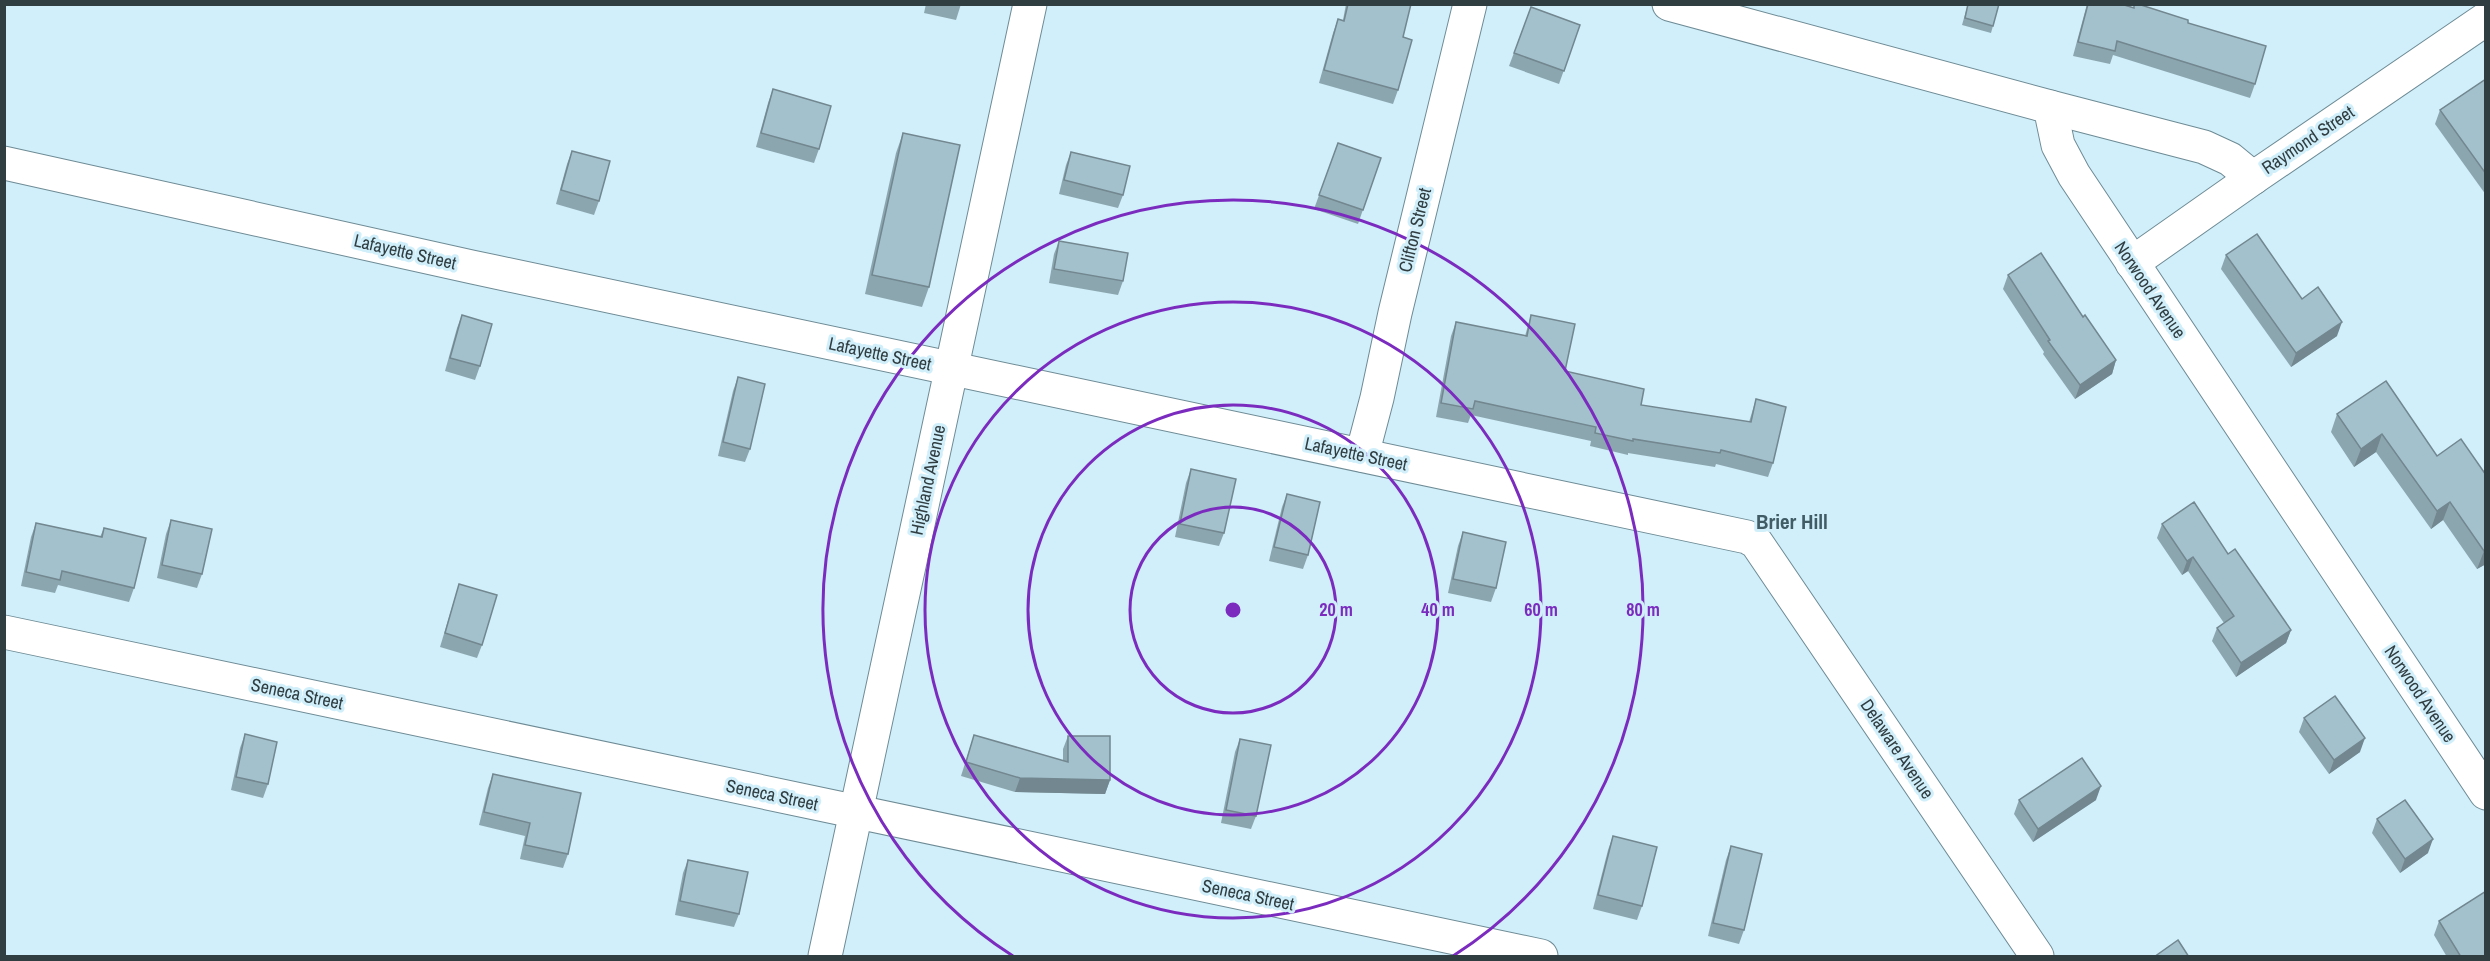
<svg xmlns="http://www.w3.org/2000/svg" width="2490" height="961" viewBox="0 0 2490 961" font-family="'Archivo Narrow',sans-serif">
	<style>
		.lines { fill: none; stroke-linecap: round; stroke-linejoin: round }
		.minor-casing { stroke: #6e8b95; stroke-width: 35 }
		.minor { stroke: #fff; stroke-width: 33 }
		.wall { fill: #8ca6af }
		.shaded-wall { fill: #72878f }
		.building { fill: #a3c1cc; stroke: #72878f; stroke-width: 1.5 }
		.ring { fill: none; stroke: #7b2cbf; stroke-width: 3 }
		.labels { text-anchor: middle; stroke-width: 6; stroke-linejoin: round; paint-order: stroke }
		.street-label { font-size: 18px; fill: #303d41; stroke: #d0effa }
		.quarter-label { font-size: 21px; font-weight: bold; fill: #415c65; stroke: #d0effa }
		.centre { fill: #7b2cbf; stroke: #d0effa; stroke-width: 3 }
		.ring-label { font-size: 18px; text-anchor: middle; font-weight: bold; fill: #7b2cbf; stroke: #d0effa; stroke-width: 6; stroke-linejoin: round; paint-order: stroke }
	</style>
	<rect width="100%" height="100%" fill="#d0effa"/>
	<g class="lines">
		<g class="minor-casing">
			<g id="minor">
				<path d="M1669,4l381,103 8,38 16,30 412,618"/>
				<path d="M2050,107l154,40 26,12 23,19"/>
				<path d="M4,163l468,104 1275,270 9,5 281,414"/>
				<path d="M2132,263l121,-85 233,-159"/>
				<path d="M1362,455l15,-57 18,-85 75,-309"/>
				<path d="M4,632l1537,324"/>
				<path d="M825,956l205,-952"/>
			</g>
		</g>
		<use href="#minor" class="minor"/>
	</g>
	<g class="wall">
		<path d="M926,4h35l-5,16 -32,-7z"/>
		<path d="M1346,4h65l-8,33 -5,53 -5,14 -74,-21 14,-50 5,-14 5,1z"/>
		<path d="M1968,4h31l-8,29 -29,-8z"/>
		<path d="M2087,4h34l67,19 67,61 -5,14 -137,-43 -3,9 -37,-8z"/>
		<path d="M1531,7l49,18 -21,59 -50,-18z"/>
		<path d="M2486,79v116l-51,-71 5,-14z"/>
		<path d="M773,89l46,60 -5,14 -58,-16 12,-44z"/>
		<path d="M903,133l26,154 -7,20 -57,-13 31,-141z"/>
		<path d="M1338,143l43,15 -23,66 -44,-15z"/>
		<path d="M572,151l27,50 -5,14 -38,-11 11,-40z"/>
		<path d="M1071,152l52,43 -5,13 -59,-14 7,-29z"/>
		<path d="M1059,241l64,40 -5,14 -69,-12 5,-29z"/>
		<path d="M2226,255l76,44 35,37 -46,31 -70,-98z"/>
		<path d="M2008,275l75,42 33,43 -4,14 -37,25 -32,-45 1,-2 -41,-63z"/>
		<path d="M462,315l18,51 -5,14 -30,-9 12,-43z"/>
		<path d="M1531,315l34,56 76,34 108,17 7,-23 17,64 -5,14 -52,-13 -1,3 -87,-14v2l-38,-9 1,-5 -120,-26 -3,8 -32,-6 15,-81 5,-14 69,14z"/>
		<path d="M738,377l12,72 -5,13 -27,-6 15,-65z"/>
		<path d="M2337,414l149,61v89l-9,5 -34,-49 -12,9 -55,-77 -22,15 -23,-35z"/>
		<path d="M1191,469l33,64 -5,13 -44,-9 11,-54z"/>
		<path d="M1287,494l21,61 -5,14 -34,-8 13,-54z"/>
		<path d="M171,520l31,54 -5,14 -40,-10 9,-44z"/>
		<path d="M36,523l64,14 4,-9 30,60 -5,14 -71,-17 -3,8 -34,-7 10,-49z"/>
		<path d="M2162,524l66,30 63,76 -5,13 -50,34 -24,-36 5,-13 7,-5 -36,-52 -6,4 -25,-37z"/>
		<path d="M1463,532l33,56 -5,14 -43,-9 10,-47z"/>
		<path d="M459,584l23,61 -5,13 -37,-11z"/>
		<path d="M2304,718l56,34 -31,22 -30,-42z"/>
		<path d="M245,734l23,50 -5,14 -32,-8 9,-42z"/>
		<path d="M974,735l89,26v-12l5,-13 42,44 -5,14 -90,-2 -54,-16z"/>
		<path d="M1240,739l16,77 -5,13 -30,-6 14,-71z"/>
		<path d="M493,774l75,80 -5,14 -43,-9 5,-23 -46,-11 9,-37z"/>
		<path d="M2019,800h77l-63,42 -19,-28z"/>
		<path d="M2377,819l51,34 -28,20 -28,-40z"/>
		<path d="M1613,836l29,70 -5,14 -44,-11 15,-59z"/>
		<path d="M1731,846l13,84 -5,14 -31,-8 18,-76z"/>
		<path d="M688,860l51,54 -5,13 -59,-12 8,-42z"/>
		<path d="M2439,921l47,36h-39l-13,-22z"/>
	</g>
	<g class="shaded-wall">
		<path d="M2342,322l-5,14 -46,31 5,-14z"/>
		<path d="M2116,360l-4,14 -37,25 5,-14z"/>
		<path d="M2382,434l-6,18 -22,15 7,-18z"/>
		<path d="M2450,502l-7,18 -12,9 6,-18z"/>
		<path d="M2486,550v14l-9,5 7,-18z"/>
		<path d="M2193,557l-5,14 -6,4 5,-14z"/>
		<path d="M2291,630l-5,13 -50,34 5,-14z"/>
		<path d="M2365,738l-5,14 -31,22 5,-14z"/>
		<path d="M1020,778l90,2 -5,14 -90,-2z"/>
		<path d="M2101,786l-5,14 -63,42 5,-13z"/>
		<path d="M2433,839l-5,14 -28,20 5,-14z"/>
	</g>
	<g class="building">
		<path d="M1348,4h63l-8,33 9,3 -14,50 -74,-20 14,-51 6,2z"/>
		<path d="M1968,4h31l-6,22 -28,-8z"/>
		<path d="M2088,4h33l13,4v-4h4l50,16v3l78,23 -11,38 -138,-43 -2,10 -37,-9z"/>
		<path d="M1531,7l49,18 -16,46 -50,-18z"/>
		<path d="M2486,79v95l-46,-64z"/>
		<path d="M773,89l58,17 -12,43 -58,-16z"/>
		<path d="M903,133l57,12 -31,142 -57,-12z"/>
		<path d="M1338,143l43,15 -18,52 -44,-15z"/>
		<path d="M572,151l38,10 -11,40 -38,-11z"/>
		<path d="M1071,152l59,14 -7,29 -59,-15z"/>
		<path d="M2257,234l45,65 16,-12 24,35 -46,31 -70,-98z"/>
		<path d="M1059,241l69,12 -5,28 -69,-12z"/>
		<path d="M2041,253l42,64 2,-2 31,45 -36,25 -32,-44 2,-1 -42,-65z"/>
		<path d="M462,315l30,9 -12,42 -30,-8z"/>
		<path d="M1531,315l44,9 -10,47 79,18 -3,16 110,17 5,-23 30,8 -13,56 -52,-13 -1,3 -87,-14v2l-38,-8 1,-6 -121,-26 -2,8 -32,-6 15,-81 71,14z"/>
		<path d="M738,377l27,7 -15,65 -27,-7z"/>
		<path d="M2386,381l51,75 24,-17 25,36v75l-2,1 -34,-49 -13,9 -55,-77 -21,15 -24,-35z"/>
		<path d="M1191,469l45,10 -12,54 -44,-9z"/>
		<path d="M1287,494l33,8 -12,53 -34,-8z"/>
		<path d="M2194,502l34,52 7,-5 56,81 -50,33 -24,-35 17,-12 -41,-59 -6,4 -25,-37z"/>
		<path d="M171,520l41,9 -10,45 -40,-9z"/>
		<path d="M36,523l66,14 2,-9 42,10 -12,50 -72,-17 -2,9 -34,-8z"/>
		<path d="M1463,532l43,10 -10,46 -43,-9z"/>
		<path d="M459,584l38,11 -15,50 -37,-12z"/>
		<path d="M2335,696l30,42 -31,22 -30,-42z"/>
		<path d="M245,734l32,8 -9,42 -32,-7z"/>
		<path d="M974,735l94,27v-26h42v44l-90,-2 -54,-16z"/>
		<path d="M1240,739l31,6 -15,71 -30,-6z"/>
		<path d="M2082,758l19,28 -63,43 -19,-29z"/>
		<path d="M493,774l88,19 -13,61 -43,-9 5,-22 -46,-11z"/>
		<path d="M2405,800l28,39 -28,20 -28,-40z"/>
		<path d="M1613,836l44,11 -15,59 -44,-11z"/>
		<path d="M1731,846l31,8 -18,76 -31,-7z"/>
		<path d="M688,860l60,12 -9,42 -59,-13z"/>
		<path d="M2486,891v66h-25l-22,-36z"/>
		<path d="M2178,940l11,17h-35z"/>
	</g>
	<g class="ring">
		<circle cx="1233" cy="610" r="103"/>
		<circle cx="1233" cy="610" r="205"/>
		<circle cx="1233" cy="610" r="308"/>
		<path d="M1013 956A410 410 0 1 1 1453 956"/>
	</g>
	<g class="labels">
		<g class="street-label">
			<text transform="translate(2308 140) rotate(-34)" y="6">Raymond Street</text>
			<text transform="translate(1415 230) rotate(-76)" y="6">Clifton Street</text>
			<text transform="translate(405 252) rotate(13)" y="6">Lafayette Street</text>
			<text transform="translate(2150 290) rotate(56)" y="6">Norwood Avenue</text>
			<text transform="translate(880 354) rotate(12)" y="6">Lafayette Street</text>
			<text transform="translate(1356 454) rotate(12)" y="6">Lafayette Street</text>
			<text transform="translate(928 480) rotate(-78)" y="6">Highland Avenue</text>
			<text transform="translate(297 694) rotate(12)" y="6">Seneca Street</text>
			<text transform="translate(2420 694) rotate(56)" y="6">Norwood Avenue</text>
			<text transform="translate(1897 749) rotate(56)" y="6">Delaware Avenue</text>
			<text transform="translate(772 795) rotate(12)" y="6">Seneca Street</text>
			<text transform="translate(1248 895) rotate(12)" y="6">Seneca Street</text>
		</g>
		<g class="quarter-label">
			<text x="1792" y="529">Brier Hill</text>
		</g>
	</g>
	<circle cx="1233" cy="610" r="9" class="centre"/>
	<g class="ring-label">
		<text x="1336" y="616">20 m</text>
		<text x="1438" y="616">40 m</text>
		<text x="1541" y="616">60 m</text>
		<text x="1643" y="616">80 m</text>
	</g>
	<rect width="2490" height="961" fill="none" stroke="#303d41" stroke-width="12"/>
</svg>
